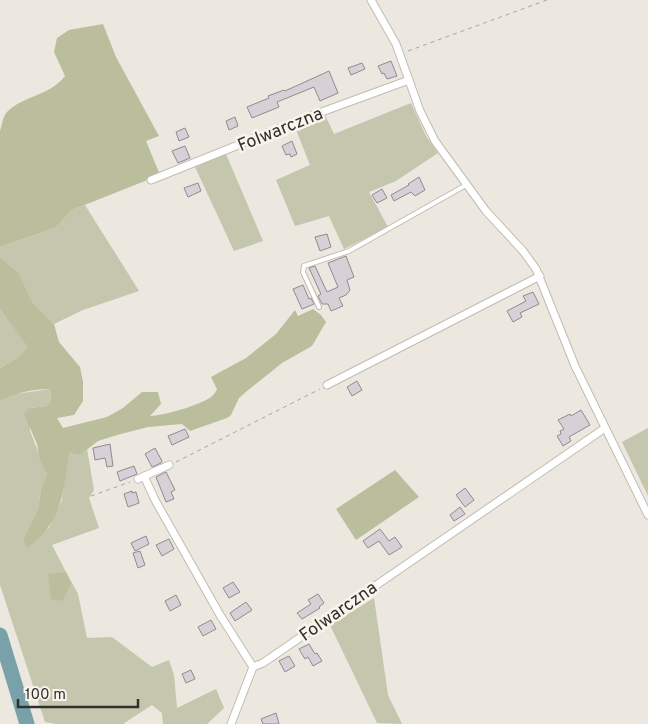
<svg xmlns="http://www.w3.org/2000/svg" width="648" height="724" viewBox="0 0 648 724" font-family="Overpass,sans-serif">
	<style>
		.green { fill: #c4c6ad }
		.forest { fill: #bbbe9c }
		.lines { fill: none; stroke-linecap: round; stroke-linejoin: round }
		.river { stroke: #79a1a9; stroke-width: 15 }
		.building { fill: #d7d0d6; stroke: #918a90 }
		.service-casing { stroke: #c1bbb4; stroke-width: 6 }
		.minor-casing { stroke: #c1bbb4; stroke-width: 9 }
		.path { stroke: #a9a59f; stroke-width: 1; stroke-dasharray: 4 4; stroke-linecap: butt }
		.service { stroke: #fff; stroke-width: 4 }
		.minor { stroke: #fff; stroke-width: 7 }
		.labels { text-anchor: middle; stroke-width: 5; stroke-linejoin: round; paint-order: stroke }
		.street-label { font-size: 18px; fill: #32302d; stroke: #faf4ec }
	</style>
	<rect width="100%" height="100%" fill="#ece7df"/>
	<g class="green">
		<path d="M411,103l15,33 12,17 -42,28 -27,11 19,35 -44,22 -15,-33 -34,10 -19,-46 34,-15 -15,-38 30,-12 9,19z"/>
		<path d="M226,154l37,87 -29,10 -39,-84z"/>
		<path d="M85,205l54,86 -56,19 -29,14 -21,-21 -14,-30 -19,-16v-10l55,-19 17,-18z"/>
		<path d="M0,309l29,38 -10,10 -19,11z"/>
		<path d="M50,389l1,12 -4,5 -18,2 1,23 17,43 -6,15 -3,20 -15,30 26,-11 13,-28 6,-47 12,2 7,-6 7,41 -5,8 10,30 -47,17 14,27 -11,2 8,27 9,-18 6,11 9,44 25,-1 40,30 17,-7 5,15 3,33 39,-19 8,19 -17,16h-44l-1,-11 -10,-8 -29,19h-67l-11,-2 -45,-137v-184l16,-7z"/>
		<path d="M648,428v68l-26,-54z"/>
		<path d="M374,598l14,97 14,29 -25,-1 -47,-98z"/>
	</g>
	<g class="forest">
		<path d="M103,24l13,33 43,79 -13,5 14,34 -88,35 -17,18 -55,19v-116c2,-6 3,-15 7,-19 17,-17 43,-16 58,-36l-11,-24 3,-14 12,-8z"/>
		<path d="M0,257l19,16 14,30 21,21 5,18 21,25 3,15v19l-9,14 -17,3 6,10 44,-11 16,-9 19,-16h16l3,12 -11,12c12,0 56,-12 63,-21 1,0 4,-6 4,-6l-6,-12 35,-19 30,-24 19,-24 3,6 15,-7 8,6 5,7 -14,24 -30,17 -35,28 -8,7 -8,17 -4,3 -37,13 -8,-7 -34,3 -31,8 -19,6 -18,14 -11,-2c-6,40 -6,69 -42,95l-4,-9 15,-30 3,-20 6,-15 -7,-14 -3,-16 -13,-30 5,-6 18,-2 4,-5 -1,-12c-18,0 -34,4 -50,12v-33l19,-11 9,-10 -28,-38z"/>
		<path d="M395,470l24,27 -63,43 -20,-31z"/>
		<path d="M66,572l6,11 -9,18 -12,-2 -3,-25z"/>
	</g>
	<g class="lines">
		<path class="river" d="M0,635l27,89"/>
	</g>
	<g class="building">
		<path d="M391,61l6,15 -10,3 -3,-6 -2,1 -4,-8z"/>
		<path d="M362,63l3,6 -14,6 -3,-7z"/>
		<path d="M329,71l9,22 -18,8 -6,-14 -37,15 2,5 -27,11 -5,-11 22,-9 -1,-2 16,-6 1,1z"/>
		<path d="M235,117l3,9 -9,4 -3,-9z"/>
		<path d="M185,128l4,9 -10,4 -3,-9z"/>
		<path d="M292,141l5,13 -6,3 -1,-3 -4,1 -4,-9z"/>
		<path d="M185,146l5,12 -12,5 -6,-12z"/>
		<path d="M419,177l6,13 -10,6 -4,-4 -17,9 -3,-6 18,-10 -1,-1z"/>
		<path d="M198,183l3,8 -13,6 -4,-9z"/>
		<path d="M382,189l5,9 -10,5 -5,-8z"/>
		<path d="M327,234l4,13 -11,4 -5,-14z"/>
		<path d="M346,256l8,21 -7,3 3,10 -4,5 -7,3 4,8 -12,5 -3,-7h-6l-4,-8 3,-2 -12,-26 6,-2 12,26 11,-5 -10,-24z"/>
		<path d="M303,285l6,14 2,-1 3,6 -12,5 -9,-20z"/>
		<path d="M533,292l6,12 -19,9 2,4 -9,5 -6,-11 19,-10 -3,-5z"/>
		<path d="M357,381l5,9 -10,6 -5,-9z"/>
		<path d="M581,410l9,15 -21,12 2,4 -8,5 -6,-10 4,-2 -1,-3 4,-2 -6,-9 12,-6 1,2z"/>
		<path d="M185,429l4,8 -17,8 -4,-9z"/>
		<path d="M110,444l3,22 -6,1 -2,-9 -10,2 -2,-12z"/>
		<path d="M155,448l7,13 -1,2 -9,4 -7,-13z"/>
		<path d="M134,466l3,8 -17,7 -3,-9z"/>
		<path d="M166,472l9,18 -4,2 3,7 -8,3 -10,-25z"/>
		<path d="M465,488l9,12 -9,7 -9,-12z"/>
		<path d="M132,491v2l4,-1 3,11 -11,4 -4,-13z"/>
		<path d="M460,507l5,7 -11,7 -4,-6z"/>
		<path d="M380,529l9,12 6,-4 7,10 -13,8 -10,-14 -11,7 -5,-7z"/>
		<path d="M146,536l3,8 -14,7 -4,-8z"/>
		<path d="M169,539l5,10 -12,7 -6,-11z"/>
		<path d="M140,551l5,14 -7,3 -5,-15z"/>
		<path d="M233,582l7,10 -11,6 -6,-10z"/>
		<path d="M318,594l6,9 -5,4 1,1 -18,11 -5,-6 14,-9 -3,-4z"/>
		<path d="M176,595l5,10 -11,6 -5,-10z"/>
		<path d="M246,602l6,8 -17,11 -5,-8z"/>
		<path d="M211,620l5,9 -13,7 -5,-9z"/>
		<path d="M309,644l6,10 2,-1 5,8 -9,5 -5,-9 -3,2 -6,-10z"/>
		<path d="M289,656l6,10 -10,6 -6,-11z"/>
		<path d="M191,670l4,9 -9,4 -4,-9z"/>
		<path d="M276,713l3,11h-16l-2,-5z"/>
	</g>
	<g class="lines">
		<g class="service-casing">
			<path id="service" d="M319,307l-16,-35 1,-6 45,-15 117,-66"/>
		</g>
		<g class="minor-casing">
			<g id="minor">
				<path d="M371,0l25,44 24,67 15,30 51,70 37,40 13,18 39,97 73,149"/>
				<path d="M151,180l157,-63 101,-37"/>
				<path d="M327,385l213,-109"/>
				<path d="M144,476l11,24 65,115 33,52 10,-4 342,-235"/>
				<path d="M138,479l31,-14"/>
				<path d="M231,724l22,-57"/>
			</g>
		</g>
		<g class="path">
			<path d="M408,51l139,-51"/>
			<path d="M176,462l144,-73"/>
			<path d="M91,496l39,-14"/>
		</g>
		<use href="#service" class="service"/>
		<use href="#minor" class="minor"/>
	</g>
	<g class="labels">
		<g class="street-label">
			<text transform="translate(280 129) rotate(-22)" y="6">Folwarczna</text>
			<text transform="translate(338 611) rotate(-35)" y="6">Folwarczna</text>
		</g>
	</g>
	<path d="M18 699v8h120v-8" fill="none" stroke="#32302d" stroke-width="2.5"/>
	<text x="25" y="699" font-size="15" fill="#32302d" stroke="#faf4ec" stroke-width="4" paint-order="stroke">100 m</text>
</svg>
